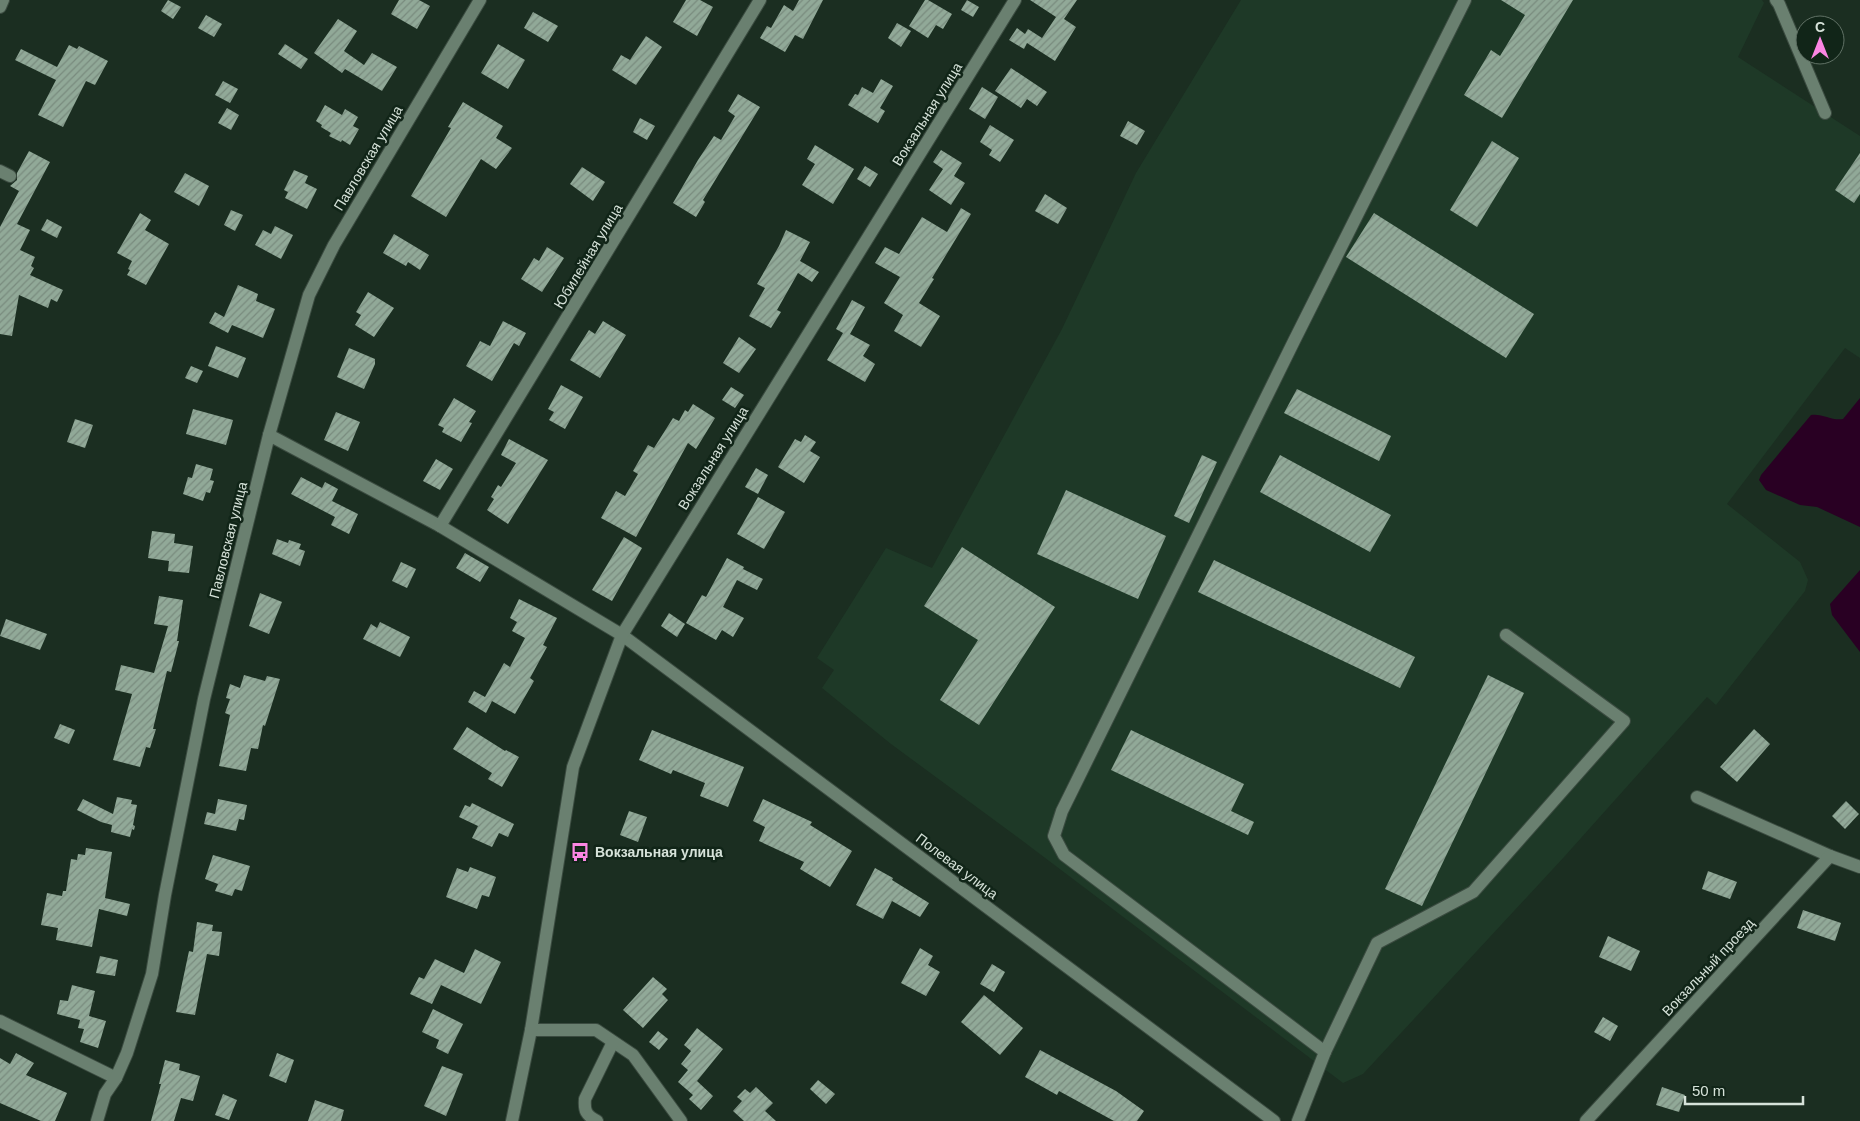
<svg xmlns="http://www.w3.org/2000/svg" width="1860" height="1121" viewBox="0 0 1860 1121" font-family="Arial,sans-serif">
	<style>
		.built { fill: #1e3927 }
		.water { fill: #290023 }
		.building { fill: url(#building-hatch) }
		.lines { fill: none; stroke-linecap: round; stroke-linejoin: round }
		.minor-casing { stroke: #3b4b40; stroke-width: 14 }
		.minor { stroke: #6a8070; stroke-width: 12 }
		.labels { text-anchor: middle; stroke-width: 5; stroke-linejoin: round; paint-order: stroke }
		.street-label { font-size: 14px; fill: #d6e2d9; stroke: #112518 }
		.poi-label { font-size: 14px; font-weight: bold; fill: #d6e2d9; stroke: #112518; text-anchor: start }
	</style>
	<defs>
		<pattern id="building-hatch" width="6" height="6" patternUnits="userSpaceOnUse" patternTransform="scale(1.25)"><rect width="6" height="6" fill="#91a998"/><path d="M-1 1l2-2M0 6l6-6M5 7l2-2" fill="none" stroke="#798b7e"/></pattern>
	</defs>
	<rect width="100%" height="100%" fill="#1b2e21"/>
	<path class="built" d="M1241,0h521l2,3 -26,54 122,79v222l-15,-10 -118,156 73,58 8,18 -3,11 -89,114 -9,-8 -143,160 -201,217 -20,9 -319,-241 -133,-98 -69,-56 12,-18 -17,-12 69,-110 46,20 130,-239 74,-156z"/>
	<g class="water">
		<path d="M1860,398v129l-43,-20 -17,-2 -34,-15 -7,-10 2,-5 50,-60c11,-2 21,6 32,4z"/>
		<path d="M1860,570v82l-28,-37 -2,-11z"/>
	</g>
	<g class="building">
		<path d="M168,0l13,7 -8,12 -12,-8z"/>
		<path d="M399,0h20l11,6 -13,23 -26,-15z"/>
		<path d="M686,0h14l13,7 -16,29 -24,-14z"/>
		<path d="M799,0h24l-20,39 -8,-4 -10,17 -25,-14 7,-12 4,2 13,-23 9,6z"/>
		<path d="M925,0h3l24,14 -9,15 -7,-4 -8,13 -19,-12z"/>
		<path d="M967,0l12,7 -6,10 -12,-7z"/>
		<path d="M1030,0h47l-13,19 12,8 -21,34 -28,-18 -3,6 -15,-9 8,-12 8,6 3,-5 14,9 14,-21z"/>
		<path d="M1501,0h72l-71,118 -38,-23 27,-45 9,6 25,-41z"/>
		<path d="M533,12l25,14 -10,16 -24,-14z"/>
		<path d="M206,15l16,9 -8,13 -16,-9z"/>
		<path d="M338,19l19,12 -13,20 20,14 8,-12 25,14 -15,24 -37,-22 -3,4 -28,-20z"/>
		<path d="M897,23l14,8 -10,16 -13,-9z"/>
		<path d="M646,36l16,11 -26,38 -24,-15 9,-15 9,5z"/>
		<path d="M285,44l23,15 -7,10 -23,-15z"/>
		<path d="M498,44l27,16 -17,29 -27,-16z"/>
		<path d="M69,45l8,4 2,-3 29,15 -13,24 -9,-4 -23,46 -25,-12 18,-35 -41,-20 6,-11 36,18z"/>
		<path d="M1011,68l36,24 -10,14 -10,-7 -6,9 -26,-17z"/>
		<path d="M881,79l12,7 -13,22 5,3 -7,12 -30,-18 7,-11 3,1 4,-8 11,6z"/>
		<path d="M223,81l15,8 -8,14 -15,-8z"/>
		<path d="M982,87l16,10 -13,22 -16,-10z"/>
		<path d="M738,94l22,13 -57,93 2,2 -9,15 -23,-14 25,-43 16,-24 7,4 14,-24 -7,-5z"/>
		<path d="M463,102l40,24 -7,12 16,10 -16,21 -15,-10 -35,58 -35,-21 40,-68 -3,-1z"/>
		<path d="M325,105l17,10 3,-6 13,8 -5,9 6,3 -9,16 -8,-5 -1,2 -12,-6 2,-3 -10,-6 1,-2 -6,-4z"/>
		<path d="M227,108l12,7 -8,15 -13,-7z"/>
		<path d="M640,118l15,8 -8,14 -14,-8z"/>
		<path d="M1128,121l17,10 -8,14 -17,-9z"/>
		<path d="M990,125l24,15 -14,22 -11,-7 3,-5 -12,-8z"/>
		<path d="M1492,141l27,17 -42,69 -27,-17z"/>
		<path d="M815,145l39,24 -21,35 -31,-19 13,-21 -8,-5z"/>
		<path d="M941,150l21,13 -8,13 11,7 -14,22 -22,-15 14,-21 -10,-7z"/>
		<path d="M29,151l21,11 -33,62 13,6 -10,20 15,7 -4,9 3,2 -4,7 33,15 -6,12 -6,-3 -3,9 -29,-13 -7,41 -12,-2v-107l19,-36 -9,-5 7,-6v-7z"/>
		<path d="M1860,153v41l-6,9 -19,-13z"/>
		<path d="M865,166l13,8 -8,13 -13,-8z"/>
		<path d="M582,167l23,15 -12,19 -23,-17z"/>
		<path d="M294,170l14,6 -3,7 12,6 -10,20 -22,-11 3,-6 -4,-2z"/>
		<path d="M185,173l24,13 -10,20 -25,-14z"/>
		<path d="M1045,194l22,14 -9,16 -23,-13z"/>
		<path d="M961,208l10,6 -39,64 2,1 -15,24 21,13 -19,31 -27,-16 9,-16 -19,-12 16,-26 -25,-14 10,-16 14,7 23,-37 25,15z"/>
		<path d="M231,210l12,5 -8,16 -11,-6z"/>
		<path d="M140,213l11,7 -6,10 24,14 -23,41 -19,-10 3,-5 -2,-1 4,-8 -15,-8z"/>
		<path d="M1374,213l160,101 -28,44 -160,-101z"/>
		<path d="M47,219l15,8 -5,11 -16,-8z"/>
		<path d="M275,226l18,9 -12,24 -26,-14 8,-15 8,4z"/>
		<path d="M786,230l24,12 -10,19 19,11 -7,10 -14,-9 -21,37 4,2 -10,16 -22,-12 16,-28 -8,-4 22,-38z"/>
		<path d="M394,234l35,21 -9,15 -12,-8 -2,4 -23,-13z"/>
		<path d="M547,247l17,11 -22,34 -21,-13 13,-21 5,3z"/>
		<path d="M238,285l20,9 -2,7 19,8 -12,29 -31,-13 -4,8 -19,-10 6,-11 9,5z"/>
		<path d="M368,292l26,16 -20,29 -19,-12 6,-10 -5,-3z"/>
		<path d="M852,300l13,7 -15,27 20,11 -7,11 12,8 -10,18 -38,-22 16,-27 -7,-4z"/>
		<path d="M503,321l23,12 -7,13 -5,-3 -22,38 -26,-15 14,-25 10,5z"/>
		<path d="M603,321l23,14 -26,43 -30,-18 19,-30 6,4z"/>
		<path d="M739,337l17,12 -17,24 -16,-10z"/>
		<path d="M216,346l30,12 -8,20 -30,-12z"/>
		<path d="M349,348l26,11v5l-11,25 -27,-12z"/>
		<path d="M191,366l12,5 -6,12 -12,-5z"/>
		<path d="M561,385l22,12 -18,32 -16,-9 5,-8 -6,-3z"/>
		<path d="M731,387l13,8 -9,13 -13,-8z"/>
		<path d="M1297,389l94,47 -12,25 -95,-48z"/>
		<path d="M454,398l22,13 -7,11 3,1 -11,19 -19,-10 2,-4 -6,-3z"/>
		<path d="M693,404l22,14 -19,31 -8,-6 -52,94 -35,-19 15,-27 9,5 13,-22 -5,-3 15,-26 6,3 19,-30 6,3 6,-11 3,2z"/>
		<path d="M193,409l40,11 -7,25 -40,-11z"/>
		<path d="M336,412l24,10 -12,29 -24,-11z"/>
		<path d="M75,419l18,6 -8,23 -18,-6z"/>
		<path d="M805,435l11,7 -6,9 10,6 -16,26 -26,-16 17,-28 6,3z"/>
		<path d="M509,439l39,21 -40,64 -21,-14 7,-11 -3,-2 7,-12 3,2 15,-24 -15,-8z"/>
		<path d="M1202,455l15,7 -28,61 -15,-7z"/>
		<path d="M1280,455l111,60 -21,37 -110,-60z"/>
		<path d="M436,459l17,10 -13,21 -17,-9z"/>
		<path d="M196,464l17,5 -3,11 4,1 -4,12 -4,-1 -3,9 -20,-7 5,-17 4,1z"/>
		<path d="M756,468l12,7 -10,19 -13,-7z"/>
		<path d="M301,477l21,11 3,-6 13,7 -6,12 26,13 -9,20 -18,-9 4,-8 -44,-23z"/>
		<path d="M1066,490l100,46 -28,63 -101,-45z"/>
		<path d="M758,497l27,15 -21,37 -27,-15z"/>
		<path d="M152,531l23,3 -1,9 19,3 -4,27 -21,-2 1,-10 -21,-3z"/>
		<path d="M624,537l18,11 -30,53 -20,-11z"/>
		<path d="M277,539l11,4 1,-3 12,4 -2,5 6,2 -5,15 -28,-12z"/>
		<path d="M962,547l93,60 -76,118 -39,-25 38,-60 -54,-34z"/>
		<path d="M465,553l24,14 -9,15 -24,-14z"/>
		<path d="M727,558l17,9 -1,2 20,10 -6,11 -20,-10 -14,27 21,11 -11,19 -11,-7 -6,10 -30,-17 16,-28 4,2z"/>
		<path d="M1214,560l201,97 -15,31 -202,-96z"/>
		<path d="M401,562l15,7 -9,19 -15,-7z"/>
		<path d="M260,593l22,9 -13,32 -20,-8z"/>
		<path d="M159,596l24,4 -6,41h2l-8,31 -4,-1 -14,58h3l-6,19 -4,-1 -6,20 -27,-7 19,-66 -17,-4 6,-25 33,8 14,-47 -14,-2z"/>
		<path d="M519,599l38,19 -14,27 4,2 -17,31 4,3 -19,33 -23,-13 -6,12 -18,-11 6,-11 11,6 19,-34 6,4 15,-29 -13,-7 5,-9 -7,-4z"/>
		<path d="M669,613l16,11 -8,13 -16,-11z"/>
		<path d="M6,619l41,15 -7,16 -40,-14z"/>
		<path d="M380,622l30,15 -10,20 -37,-18 8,-15 6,4z"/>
		<path d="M244,675l21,6 2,-5 13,3 -15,47 -2,-1 -5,24 -7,-1 -5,23 -27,-5 11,-51 -5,-2 5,-14 -4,-1 4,-14 10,4z"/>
		<path d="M1488,675l36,18 -102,213 -37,-17z"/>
		<path d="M60,724l15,6 -6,14 -15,-6z"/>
		<path d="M467,727l38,24 1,-1 13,7 -17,30 -14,-8 4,-6 -39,-24z"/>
		<path d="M1754,729l16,15 -33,38 -17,-15z"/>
		<path d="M652,730l92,37 -16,40 -28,-11 5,-13 -32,-13 -2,4 -32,-14z"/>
		<path d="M1131,730l113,54 -13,27 23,11 -6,13 -137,-65z"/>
		<path d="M117,797l15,3 -1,4 6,1 -4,20 2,1 -1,4 -2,-1 -2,8 -19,-5 1,-7 -11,-3 -24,-12 6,-11 30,15z"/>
		<path d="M218,799l29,6 -3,15 -5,-1 -3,12 -32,-7 3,-12 8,2z"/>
		<path d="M763,799l49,23 -2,3 42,26 -22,36 -30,-18 4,-7 -45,-21 6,-14 -12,-6z"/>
		<path d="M1846,801l13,13 -14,15 -13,-13z"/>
		<path d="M472,803l42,21 -6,13 -9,-4 -7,14 -20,-9 6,-12 -19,-9 6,-12 5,2z"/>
		<path d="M629,811l18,6 -9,25 -18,-7z"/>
		<path d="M86,848l26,4 -7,46 25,6 -3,12 -28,-7 -7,38 -36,-7 2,-12 -17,-3 6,-32 15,3 1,-5h3l5,-32 6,1 1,-6 7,1z"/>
		<path d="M213,855l37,11 -8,25 -7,-2 -3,7 -17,-5 3,-7 -13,-5z"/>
		<path d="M470,867l26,10 -7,20 -7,-2 -5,14 -31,-12 11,-29 11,4z"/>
		<path d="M875,868l18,10 -1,2 37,23 -9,14 -28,-16 -9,18 -27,-14z"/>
		<path d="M1708,871l29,11 -7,17 -28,-10z"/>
		<path d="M1803,910l38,13 -6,18 -38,-13z"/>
		<path d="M197,922l16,3 -1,6 10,1 -3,24 -12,-2 -12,61 -19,-3 13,-61 4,1z"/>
		<path d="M1608,936l32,15 -9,20 -32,-14z"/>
		<path d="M920,948l13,8 -5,9 12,7 -14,24 -25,-13z"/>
		<path d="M475,949l26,13 -20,42 -40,-19 -9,19 -22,-10 9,-17 5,2 11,-20 29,14z"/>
		<path d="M100,956l18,4 -3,16 -19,-3z"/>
		<path d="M992,964l13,8 -11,20 -14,-8z"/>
		<path d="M653,977l14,12 -5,5 6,6 -25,28 -20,-18z"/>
		<path d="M72,985l23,6 -6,25 17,5 -8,27 -18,-6 4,-13 -6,-1 2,-8 -23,-6 3,-14 8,1z"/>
		<path d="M984,995l39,33 -23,27 -39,-33z"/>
		<path d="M433,1009l30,15 -15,30 -12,-6 3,-8 -17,-8z"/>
		<path d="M1603,1017l15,9 -8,15 -16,-9z"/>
		<path d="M697,1028l26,21 -26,32 16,15 -12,14 -12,-11 4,-4 -15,-13 10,-12 -7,-6 10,-13 -7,-6z"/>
		<path d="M658,1031l10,8 -9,11 -10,-8z"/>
		<path d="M1040,1050l76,41 28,20 -7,10h-23l-55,-30 -2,4 -32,-18z"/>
		<path d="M16,1053l18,10 -8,12 41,18 -12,28h-14l-41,-18v-45l10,6z"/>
		<path d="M277,1053l17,7 -8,23 -17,-7z"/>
		<path d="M165,1060l15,4 -1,6 21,6 -7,25 -12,-3 -7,23h-23l10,-37h-2z"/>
		<path d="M442,1066l21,8 -17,42 -22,-10z"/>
		<path d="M818,1080l17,14 -9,10 -16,-15z"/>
		<path d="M756,1087l17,16 -8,8 11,10h-32l-11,-10 9,-10 -5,-4 8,-8 5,4z"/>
		<path d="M1662,1087l23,8 -6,17 -23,-7z"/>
		<path d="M223,1094l14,6 -8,20 -14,-5z"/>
		<path d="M315,1100l29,10 -3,11h-33z"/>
	</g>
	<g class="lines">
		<g class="minor-casing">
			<g id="minor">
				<path d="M1776,0l3,4 46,109"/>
				<path d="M0,7l3,-7"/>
				<path d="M0,171l10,5"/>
				<path d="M269,435l171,91 182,109 652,486"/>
				<path d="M440,526l320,-526"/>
				<path d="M1697,797l133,59"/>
				<path d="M0,1021l116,57"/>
				<path d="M531,1030h65l37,25 48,66"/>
				<path d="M1325,1052l52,-109 96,-51 151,-171 -118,-86"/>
				<path d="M97,1121l8,-27 11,-16 11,-25 25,-79 13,-79 39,-196 65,-264 40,-140 25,-50 146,-245"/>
				<path d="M512,1121l19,-91 42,-263 49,-132 393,-635"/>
				<path d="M597,1121c-11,-6 -13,-10 -12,-22l28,-57"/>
				<path d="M1298,1121l27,-69 -261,-197 -10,-19 8,-25 232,-470 171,-341"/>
				<path d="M1586,1121l244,-265 30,11"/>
			</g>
		</g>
		<use href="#minor" class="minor"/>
	</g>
	<defs>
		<g id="bus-bare" transform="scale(1.5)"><path d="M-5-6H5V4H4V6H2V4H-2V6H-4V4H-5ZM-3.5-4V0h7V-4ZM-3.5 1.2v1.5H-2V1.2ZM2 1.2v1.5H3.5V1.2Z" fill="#fc86e4" stroke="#112518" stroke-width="2.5" paint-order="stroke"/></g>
	</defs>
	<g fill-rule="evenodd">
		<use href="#bus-bare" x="580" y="852"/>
	</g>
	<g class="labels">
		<g class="street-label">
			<text transform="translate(927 114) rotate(-58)" y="5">Вокзальная улица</text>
			<text transform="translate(368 158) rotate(-59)" y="5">Павловская улица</text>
			<text transform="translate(588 256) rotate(-59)" y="5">Юбилейная улица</text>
			<text transform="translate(713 458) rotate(-58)" y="5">Вокзальная улица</text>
			<text transform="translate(228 540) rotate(-76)" y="5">Павловская улица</text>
			<text transform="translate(957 866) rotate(37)" y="5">Полевая улица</text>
			<text transform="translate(1708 967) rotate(-47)" y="5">Вокзальный проезд</text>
		</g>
		<g class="poi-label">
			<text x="595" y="857">Вокзальная улица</text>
		</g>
	</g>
	<g transform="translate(1820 40)"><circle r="24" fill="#112518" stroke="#607165"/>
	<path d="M0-4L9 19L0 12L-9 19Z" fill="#fc86e4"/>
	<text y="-8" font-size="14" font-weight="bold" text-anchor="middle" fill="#d6e2d9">С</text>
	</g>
	<path d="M1685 1096v8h118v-8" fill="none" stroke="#d6e2d9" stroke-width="2.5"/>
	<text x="1692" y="1096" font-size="15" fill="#d6e2d9" stroke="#112518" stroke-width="4" paint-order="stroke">50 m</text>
</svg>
